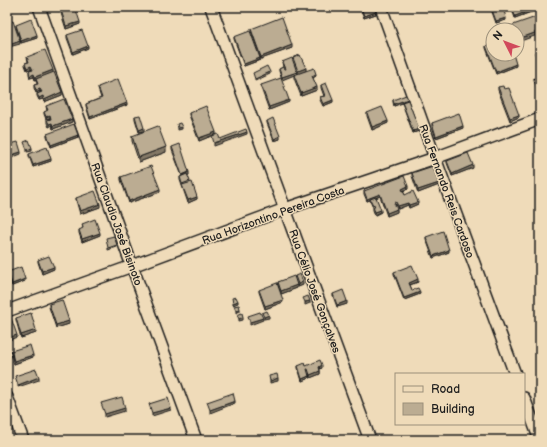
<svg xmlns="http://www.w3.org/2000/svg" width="547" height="447" viewBox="0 0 547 447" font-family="'Balsamiq Sans',sans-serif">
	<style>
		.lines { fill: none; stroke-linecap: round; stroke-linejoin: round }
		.minor-casing { stroke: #1c1c1c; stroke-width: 14 }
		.minor { stroke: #efdbb9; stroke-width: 11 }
		.wall { fill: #a1947e; stroke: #1c1c1c }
		.shaded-wall { fill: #837866; stroke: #1c1c1c }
		.building { fill: #bbac92; stroke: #1c1c1c }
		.labels { text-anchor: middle; stroke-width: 3; stroke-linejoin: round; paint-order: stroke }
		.street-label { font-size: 11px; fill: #1c1c1c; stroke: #efdbb9 }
	</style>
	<rect width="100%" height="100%" fill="#efdbb9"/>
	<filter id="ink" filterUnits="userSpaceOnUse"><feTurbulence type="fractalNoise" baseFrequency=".025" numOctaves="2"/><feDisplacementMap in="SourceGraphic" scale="8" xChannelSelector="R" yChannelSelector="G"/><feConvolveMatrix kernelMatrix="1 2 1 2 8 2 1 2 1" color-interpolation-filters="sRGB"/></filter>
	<g filter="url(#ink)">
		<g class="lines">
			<g class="minor-casing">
				<g id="minor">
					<path d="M39,7l93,259 64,174"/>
					<path d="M211,7l74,202 85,231"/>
					<path d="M381,7l54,151 80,216"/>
					<path d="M7,311l125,-45 153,-57 150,-51 105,-39"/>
					<path d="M7,397l16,43"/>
					<path d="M524,398l16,42"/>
				</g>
			</g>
			<use href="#minor" class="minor"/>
		</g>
		<g class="wall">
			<path d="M59,7l21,17 -14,5z"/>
			<path d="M360,7h14l2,7 -12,4z"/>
			<path d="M511,7h28v2l-24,9z"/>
			<path d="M492,10l14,10 -10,3 -4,-11z"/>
			<path d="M16,25l21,13 -16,5 -5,-16z"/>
			<path d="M251,29l41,19 -31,11 -10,-28z"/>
			<path d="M67,35l21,13 -15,6 -6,-16z"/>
			<path d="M234,37l26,23 -16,6 -10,-27z"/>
			<path d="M486,46l30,20 -20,8 -10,-26z"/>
			<path d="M540,50v15h-1l-4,-11v-2z"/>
			<path d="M300,55l-2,19 -1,-2 -15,8 -3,-9v-2l4,-2 -1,-5 11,-2v-2z"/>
			<path d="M27,57l26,16 9,22 -18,7 -1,-3 -4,1 -2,-4v-2l4,-2 -1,-1 -4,2 -2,-5v-3l3,-1 -1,-5 -1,1 -1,-3 -4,1 -1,-4v-3l3,-1 -1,-1 -4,1 -2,-5v-2l3,-1z"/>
			<path d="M294,75l22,1 -3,2 4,12 -16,6 -7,-18z"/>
			<path d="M540,76v21l-6,-17v-2z"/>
			<path d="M261,85l28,17 -20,8 -8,-22z"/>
			<path d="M321,85l12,17 -10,4 -3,-6v-3l4,-1 -3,-8z"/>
			<path d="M98,87l29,18 -37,14 -4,-13v-2l15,-6 -3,-9z"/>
			<path d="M498,87l6,2 15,28 -9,4 -12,-31z"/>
			<path d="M393,100h15l11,31 -6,2 -11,-30 -8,3 -1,-4z"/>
			<path d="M46,106l26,16 -19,7 -1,-4 -3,2 -2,-4v-3l3,-1v-1l-4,1 -2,-5v-2l3,-1z"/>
			<path d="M189,113l27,21 -17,7 -10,-26z"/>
			<path d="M367,113l21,10 -16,7 -5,-14z"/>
			<path d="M135,116l9,15 -5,1 -4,-13z"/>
			<path d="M267,121l13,18 -6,2 -7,-18z"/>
			<path d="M432,123l31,5 -27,10 -4,-12z"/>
			<path d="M47,134l31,3 -27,10 -4,-11z"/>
			<path d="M132,136l34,16 -27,10 -7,-21z"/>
			<path d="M172,147l17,28h-2l3,7 7,17 -9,4 -8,-23v-3l2,-1 -10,-26z"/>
			<path d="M29,154l22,7 -18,6 -4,-11z"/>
			<path d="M447,161l26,7 -21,8 -5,-13z"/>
			<path d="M412,173l27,12 -21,8 -6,-17z"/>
			<path d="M121,177l39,15 -31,11 -8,-23z"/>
			<path d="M408,189l-5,2 2,4 13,9 -9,4 -1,-3 -10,4 -2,-5 -1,1 2,7 -10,4 -7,-20 -4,2 5,14 -6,3 -2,-5v-3h1h-1l-3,-7 -3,1 -3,-7v-3z"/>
			<path d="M76,198l24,9 -20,7 -4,-14z"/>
			<path d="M82,224l18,11 -18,7 -3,-9v-3l4,-1z"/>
			<path d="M426,237l23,15 -16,6 -7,-19z"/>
			<path d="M38,260l16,9 -12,5 -4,-12z"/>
			<path d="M8,272l17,9 -13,5 -4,-12z"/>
			<path d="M394,272l24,10 -8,3 2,5 8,4 -16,6 -10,-26z"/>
			<path d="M295,276l8,9 -5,2 -1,-2v3l-16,6 -3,-9v-3l17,-4z"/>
			<path d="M259,290l24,12 -18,7 -6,-17z"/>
			<path d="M333,294l14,10 -10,3 -4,-11z"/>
			<path d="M49,304l20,20 -13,4 -7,-21z"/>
			<path d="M16,318l20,15 -15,5 -5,-18z"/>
			<path d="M11,351l22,6 -19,7 -3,-10z"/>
			<path d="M298,366h8l16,2 -2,1v5l-10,4 -1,-4v4l-7,3 -4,-13z"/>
		</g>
		<g class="shaded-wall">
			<path d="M347,7h6l-6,2z"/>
			<path d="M539,7v2l-24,9v-2z"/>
			<path d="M376,12v2l-12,4v-2z"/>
			<path d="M506,18v2l-10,3v-2z"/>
			<path d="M80,22v2l-14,5v-3z"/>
			<path d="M540,31v3l-22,8v-3z"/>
			<path d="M37,35v3l-16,5v-2z"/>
			<path d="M20,41v3l-11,3v-2z"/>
			<path d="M292,45v3l-31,11v-2z"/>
			<path d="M88,46v2l-15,6v-2z"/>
			<path d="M260,58v2l-16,6v-2z"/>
			<path d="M516,64v2l-20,8v-2z"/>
			<path d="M31,66v3l-4,1v-2z"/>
			<path d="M306,68v3l-8,3v-3z"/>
			<path d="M53,70v3l-18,7v-3z"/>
			<path d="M270,72v2l-15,7v-2z"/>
			<path d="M297,72v2l-15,6v-3z"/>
			<path d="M34,74v3l-4,1v-2z"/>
			<path d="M316,74v2l-4,2v-2z"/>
			<path d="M317,87v3l-16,6v-3z"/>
			<path d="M40,89v2l-4,2v-3z"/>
			<path d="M62,92v3l-18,7v-2z"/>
			<path d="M43,96v3l-4,1v-2z"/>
			<path d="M408,99v2l-14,5v-2z"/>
			<path d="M289,100v2l-20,8v-3z"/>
			<path d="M333,100v2l-10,4v-2z"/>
			<path d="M127,103v2l-37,14v-2z"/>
			<path d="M50,115v3l-4,1v-2z"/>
			<path d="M519,115v2l-9,4v-3z"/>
			<path d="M72,119v3l-19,7v-3z"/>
			<path d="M388,121v2l-16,7v-3z"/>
			<path d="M52,123v2l-3,2v-3z"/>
			<path d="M463,126v2l-27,10v-2z"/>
			<path d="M182,127v2l-4,1v-2z"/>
			<path d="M144,128v3l-5,1v-2z"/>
			<path d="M419,129v2l-6,2v-2z"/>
			<path d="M216,132v2l-17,7v-3z"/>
			<path d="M247,132v2l-33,12v-3z"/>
			<path d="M78,135v2l-27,10v-2z"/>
			<path d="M280,136v3l-6,2v-2z"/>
			<path d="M166,147v5l-27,10v-5z"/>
			<path d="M32,148v3l-5,1v-2z"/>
			<path d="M21,152v2l-10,4v-3z"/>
			<path d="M51,159v2l-18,6v-2z"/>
			<path d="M473,165v3l-21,8v-2z"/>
			<path d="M189,172v3l-7,2v-2z"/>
			<path d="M439,183v2l-21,8v-3z"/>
			<path d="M408,186v3l-6,2v-2z"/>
			<path d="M160,189v3l-31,11v-2z"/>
			<path d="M380,194v2l-13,5v-2z"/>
			<path d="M197,197v2l-9,4v-3z"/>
			<path d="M418,202v2l-9,4v-3z"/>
			<path d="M408,203v2l-10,4v-3z"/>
			<path d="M100,204v3l-20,7v-3z"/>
			<path d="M397,209v3l-10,4v-3z"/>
			<path d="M381,210v2l-6,3v-3z"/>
			<path d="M100,233v2l-18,7v-3z"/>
			<path d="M117,245v2l-9,3v-2z"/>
			<path d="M449,250v2l-16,6v-2z"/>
			<path d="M54,267v2l-12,5v-3z"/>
			<path d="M25,279v2l-13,5v-2z"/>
			<path d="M418,279v3l-9,3v-2z"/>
			<path d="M303,282v3l-5,2v-3z"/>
			<path d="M297,285v3l-16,6v-3z"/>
			<path d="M420,292v2l-16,6v-2z"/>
			<path d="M283,300v2l-18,7v-3z"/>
			<path d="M238,301v2l-5,2v-2z"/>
			<path d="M310,301v2l-5,2v-3z"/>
			<path d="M347,301v3l-10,3v-2z"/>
			<path d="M240,309v2l-4,2v-2z"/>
			<path d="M269,315v3l-5,1v-2z"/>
			<path d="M243,317v3l-4,1v-2z"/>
			<path d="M263,318v2l-13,5v-3z"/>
			<path d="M69,321v3l-13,4v-3z"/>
			<path d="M36,330v3l-15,5v-3z"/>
			<path d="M17,335v2l-10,4v-3z"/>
			<path d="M33,355v2l-19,7v-3z"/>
			<path d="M322,365v3l-3,1v-2z"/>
			<path d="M320,371v3l-10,4v-3z"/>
			<path d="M309,376v2l-7,3v-2z"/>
			<path d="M39,377v3l-21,7v-2z"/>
			<path d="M278,378v3l-8,2v-2z"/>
			<path d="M235,401v2l-25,10v-3z"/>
			<path d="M125,408v3l-20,6v-3z"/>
			<path d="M171,408v2l-19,6v-3z"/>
		</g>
		<g class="building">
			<path d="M60,7h15l5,15 -14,4z"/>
			<path d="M361,7h13l2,5 -12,4z"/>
			<path d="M500,7h3l3,11 -10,3 -4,-11z"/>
			<path d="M512,7h27l-24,9z"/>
			<path d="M282,17l10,28 -31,12 -10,-28z"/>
			<path d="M536,17l4,11v3l-22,8 -1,-3v-6h-2l-2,-5z"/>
			<path d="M31,19l6,16 -16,6 -5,-16z"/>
			<path d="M13,21l7,20 -11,4 -2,-7v-15z"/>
			<path d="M82,30l6,16 -15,6 -6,-17z"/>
			<path d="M250,31l10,27 -16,6 -10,-27z"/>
			<path d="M493,43v11h20l3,10 -20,8 -10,-26z"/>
			<path d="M45,50l8,20 -18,7 -1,-3 -4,2 -1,-5 4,-1 -2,-4 -4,2 -2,-5 4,-1 -2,-5z"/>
			<path d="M540,50v12l-1,1 -4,-11z"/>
			<path d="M300,55l6,13 -8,3 -5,-13z"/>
			<path d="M292,58l5,14 -15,5 -3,-8 4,-2 1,2h1l-3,-7z"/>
			<path d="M267,66l3,6 -15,7 -2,-6z"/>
			<path d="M314,68l2,6 -4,2 5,11 -16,6 -7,-18z"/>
			<path d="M54,72l8,20 -18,8 -1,-4 -4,2 -2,-4 5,-2 -2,-3 -4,1 -2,-5 4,-1 -2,-5z"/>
			<path d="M540,76v19l-6,-17z"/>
			<path d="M281,78l8,22 -20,7 -8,-22z"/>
			<path d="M118,79l9,24 -37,14 -4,-13 16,-6 -4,-11z"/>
			<path d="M326,83l7,17 -10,4 -3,-7 5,-1 -4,-11z"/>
			<path d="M503,86l1,3 5,-1 10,27 -9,3 -12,-31z"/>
			<path d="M406,95l2,4 -14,5 -1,-4z"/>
			<path d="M64,99l8,20 -19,7 -1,-3 -3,1 -2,-4 4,-1 -1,-4 -4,2 -2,-5 4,-2 -2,-4z"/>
			<path d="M408,100l11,29 -6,2 -11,-29z"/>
			<path d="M206,106l10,26 -17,6 -10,-25z"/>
			<path d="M382,107l6,14 -16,6 -5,-14z"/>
			<path d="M459,113l4,13 -27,10 -4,-13z"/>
			<path d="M140,115l4,13 -5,2 -4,-14z"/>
			<path d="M273,118l7,18 -6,3 -7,-18z"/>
			<path d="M180,123l2,4 -4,1 -1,-4z"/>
			<path d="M74,124l4,11 -27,10 -4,-11z"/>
			<path d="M158,126l8,21 -27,10 -7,-21z"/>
			<path d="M246,129l1,3 -33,11 -2,-7 6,-2 2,5z"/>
			<path d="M29,140l3,8 -5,2 -3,-8z"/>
			<path d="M18,142l3,10 -10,3v-2h-2l-2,-5v-3z"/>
			<path d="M180,144l9,28 -7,3 -10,-28z"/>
			<path d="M47,147l4,12 -18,6 -4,-11z"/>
			<path d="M468,153l5,12 -21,9 -5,-13z"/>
			<path d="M151,166l9,23 -31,12 -8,-24z"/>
			<path d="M433,166l6,17 -21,7 -6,-17z"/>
			<path d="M187,174l3,7 -8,3 -2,-7z"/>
			<path d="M404,176l4,10 -6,3 3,6 8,-4 5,11 -9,3 -1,-2 -10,3 -2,-4 -2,1 3,6 -10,4 -7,-19 -13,5 -3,-8z"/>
			<path d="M192,182l5,15 -9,3 -6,-15z"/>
			<path d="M95,191l5,13 -20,7 -4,-13z"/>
			<path d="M376,197l5,13 -6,2 -2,-5h2l-1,-3 -1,1 -3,-6z"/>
			<path d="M95,219l5,14 -18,6 -3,-9 4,-2 -1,-4z"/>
			<path d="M443,231l6,19 -16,6 -7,-19z"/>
			<path d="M114,236l3,9 -9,3 -2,-10z"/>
			<path d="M49,256l5,11 -12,4 -4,-11z"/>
			<path d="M412,265l6,14 -9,4 3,7 6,-2 2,4 -16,6 -10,-26z"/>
			<path d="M21,267l4,12 -13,5 -4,-12z"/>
			<path d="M300,274l3,8 -5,2 -3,-8z"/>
			<path d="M294,276l3,9 -16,6 -3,-9z"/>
			<path d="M277,283l6,17 -18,6 -6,-16z"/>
			<path d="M343,290l4,11 -10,4 -4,-11z"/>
			<path d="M308,296l2,5 -5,1 -2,-4z"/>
			<path d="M236,297l2,4 -5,2 -1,-5z"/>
			<path d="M62,300l7,21 -13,4 -7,-21z"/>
			<path d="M239,305l1,4 -4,2 -2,-5z"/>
			<path d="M267,311l2,4 -5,2 -2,-4z"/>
			<path d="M260,312l3,6 -13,4 -2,-6z"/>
			<path d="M31,313l5,17 -15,5 -5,-17z"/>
			<path d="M242,313l1,4 -4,2 -2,-4z"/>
			<path d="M11,318l6,17 -10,3v-18z"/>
			<path d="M30,345l3,10 -19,6 -3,-10z"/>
			<path d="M320,360l2,5 -3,2 1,4 -10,4 -2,-6h-1l2,7 -7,3 -4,-13 7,-3 1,3z"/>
			<path d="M36,369l3,8 -21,8 -3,-9z"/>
			<path d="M277,374l1,4 -8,3 -1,-5z"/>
			<path d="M233,393l2,8 -25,9 -3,-8z"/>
			<path d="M122,397l3,11 -20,6 -4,-11z"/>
			<path d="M168,398l3,10 -19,5 -3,-9z"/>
		</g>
	</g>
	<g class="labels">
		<g class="street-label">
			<text transform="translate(447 191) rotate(70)" y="4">Rua Fernando Reis Cardoso</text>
			<text transform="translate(273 215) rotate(-20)" y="4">Rua Horizontino Pereira Costa</text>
			<text transform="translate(117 224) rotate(70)" y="4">Rua Claudio José Bisinoto</text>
			<text transform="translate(315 291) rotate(70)" y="4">Rua Célio José Gonçalves</text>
		</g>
	</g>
	<rect width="547" height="447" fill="none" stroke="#efdbb9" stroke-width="24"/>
	<rect x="12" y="12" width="523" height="423" fill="none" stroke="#1c1c1c" stroke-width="1.5" filter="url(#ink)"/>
	<rect x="395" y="373" width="130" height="52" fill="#efdbb9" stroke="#9b8f7a"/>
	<rect x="403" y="386" width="20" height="6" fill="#efdbb9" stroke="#9b8f7a"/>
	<text x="431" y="393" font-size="12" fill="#1c1c1c">Road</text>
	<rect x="403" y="403" width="20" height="12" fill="#bbac92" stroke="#9b8f7a"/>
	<text x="431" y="413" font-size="12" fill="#1c1c1c">Building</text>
	<g transform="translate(505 42) rotate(312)"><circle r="19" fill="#efdbb9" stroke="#9b8f7a"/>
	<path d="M0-3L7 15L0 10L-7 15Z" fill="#d1495b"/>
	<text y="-6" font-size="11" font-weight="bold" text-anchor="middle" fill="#1c1c1c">N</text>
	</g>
</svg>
